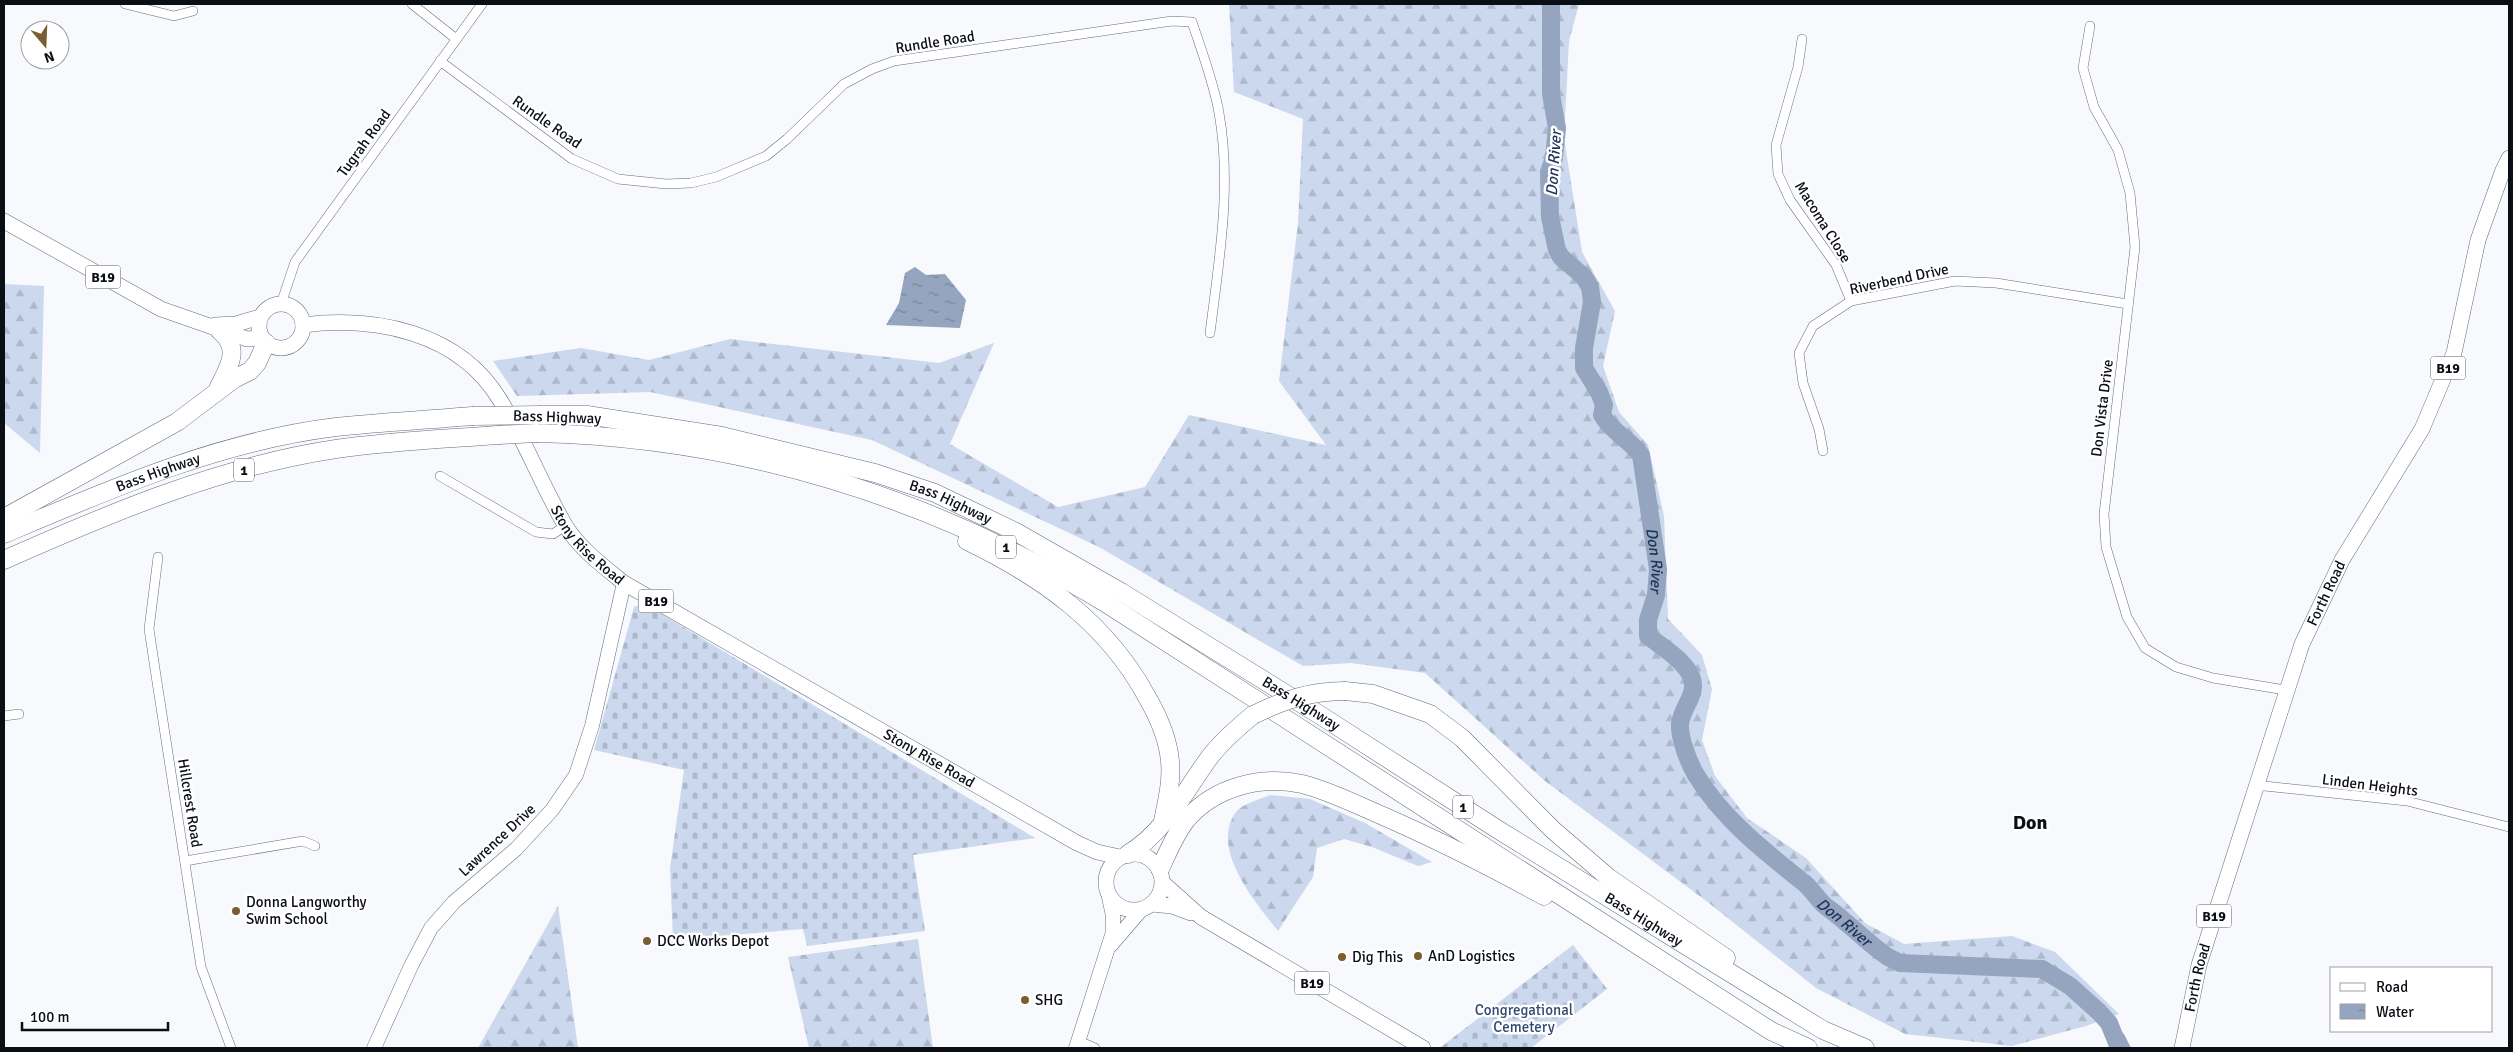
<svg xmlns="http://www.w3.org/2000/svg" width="2513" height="1052" viewBox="0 0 2513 1052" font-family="Signika,sans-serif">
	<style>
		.forest { fill: url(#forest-firs) }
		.cemetery { fill: url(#cemetery-stones) }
		.water { fill: url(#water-ripples) }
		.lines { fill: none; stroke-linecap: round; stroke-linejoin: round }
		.river { stroke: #95a4bf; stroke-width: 18 }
		.street-casing { stroke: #626d7f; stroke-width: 10 }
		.secondary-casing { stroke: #626d7f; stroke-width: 15 }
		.primary-casing { stroke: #626d7f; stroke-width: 16 }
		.highway-casing { stroke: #626d7f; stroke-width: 19 }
		.street { stroke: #fff; stroke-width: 9 }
		.secondary { stroke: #fff; stroke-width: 14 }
		.primary { stroke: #fff; stroke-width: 15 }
		.highway { stroke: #fff; stroke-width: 18 }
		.highway-bridge-casing { stroke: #626d7f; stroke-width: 19; stroke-linecap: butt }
		.highway-bridge { stroke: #fff; stroke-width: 18 }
		.poi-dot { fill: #785e30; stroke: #fff; stroke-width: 2 }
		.labels { text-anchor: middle; stroke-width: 5; stroke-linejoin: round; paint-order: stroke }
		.shield { fill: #fff; stroke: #54565b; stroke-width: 1 }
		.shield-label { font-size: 14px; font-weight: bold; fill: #0a0e15 }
		.street-label { font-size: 15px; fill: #0a0e15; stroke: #fff }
		.poi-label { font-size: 15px; fill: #0a0e15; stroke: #fff; text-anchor: start }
		.park-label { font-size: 15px; fill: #324970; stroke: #fff }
		.water-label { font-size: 16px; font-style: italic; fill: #1d3358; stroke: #fff }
		.district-label { font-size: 20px; font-weight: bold; fill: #0a0e15; stroke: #fff }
	</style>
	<defs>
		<pattern id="forest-firs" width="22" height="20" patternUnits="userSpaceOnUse" patternTransform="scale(1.25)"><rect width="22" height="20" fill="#cbd8ed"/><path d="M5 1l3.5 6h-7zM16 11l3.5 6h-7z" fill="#adb8ca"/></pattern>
		<pattern id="cemetery-stones" width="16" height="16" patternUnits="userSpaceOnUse" patternTransform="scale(1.25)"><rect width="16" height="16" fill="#cbd8ed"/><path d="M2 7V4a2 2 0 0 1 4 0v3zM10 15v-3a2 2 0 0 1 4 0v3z" fill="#adb8ca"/></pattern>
		<pattern id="water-ripples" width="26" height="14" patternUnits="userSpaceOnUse" patternTransform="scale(1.25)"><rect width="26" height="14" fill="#95a4bf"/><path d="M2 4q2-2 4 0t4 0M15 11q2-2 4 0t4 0" fill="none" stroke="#78849a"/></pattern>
	</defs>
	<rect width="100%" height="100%" fill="#f7f9fd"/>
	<g class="forest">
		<path d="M1229,4h350l-10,37 -5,97 18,114 33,59 -12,55 16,46 29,33 16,71 4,103 34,36 10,34 -10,51 13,36 32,42 59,40 59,65 39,21 108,-8 43,16 64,62 -33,12 -74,20 -107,-12 -89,-46 -111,-88 -160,-119 -120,-108 -74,-10 -48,3 -204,-119 -227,-107 -222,-48 -133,4 -24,-35 88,-13 68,12 81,-21 209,24 55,-20 -44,101 108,63 87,-20 44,-72 137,30 -47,-64 19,-158 5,-104 -69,-27z"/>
		<path d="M4,284l40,2 -4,167 -36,-30z"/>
		<path d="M1270,795l40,4 55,24 67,39 -14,4 -46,-19 -28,-8 -27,9 -4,29 -35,54c-22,-28 -69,-82 -42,-119 6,-8 25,-13 34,-17z"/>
		<path d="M558,906l20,142h-100z"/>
		<path d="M918,939l15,109h-124l-21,-91z"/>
	</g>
	<g class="cemetery">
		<path d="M643,603l392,235 -122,17 12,76 -118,15 -4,-17 -130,11 -3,-72 14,-98 -90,-20 40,-143z"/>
		<path d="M1573,945l34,44 -76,59 -90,-1z"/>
	</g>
	<g class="water">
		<path d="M915,267l11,8 19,-1 21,26 -6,28 -74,-3 13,-22 6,-30z"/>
		<path d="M2109,1023l15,11 7,14h-21l-4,-11z"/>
	</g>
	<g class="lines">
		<path class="river" id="s1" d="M1551,4v90l6,34 -3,30 -5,14 1,45 7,33 4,7 23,20 6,10 2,15 -8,46v20l15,24 5,13 -2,10c10,17 27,24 39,40l17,114 -2,26 -8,25v16c14,11 33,22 42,38 10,19 -8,32 -10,50 -1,14 9,39 16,51 26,43 68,76 107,107 8,6 13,15 20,22 7,6 15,11 21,17 15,12 28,25 44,36l12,6 142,6 28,17 29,26 10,11 10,25"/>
		<g class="street-casing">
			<g id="street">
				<path d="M125,4l49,12 19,-5"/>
				<path d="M412,4l43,34"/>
				<path d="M2090,26l-7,42 11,39 24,43 12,43 5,54 -31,267 2,33 21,70 18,31 31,19 37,11 72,12"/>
				<path d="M1802,39l-4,28 -22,78 2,29 12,26 46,65 15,36"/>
				<path d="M440,61l132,98 46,20 48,5 25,-1 25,-6 50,-21 21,-17 57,-55 28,-15 22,-8 278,-40 20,1c10,30 22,61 27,91 13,72 0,148 -9,220"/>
				<path d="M281,304l14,-42 187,-258"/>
				<path d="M1823,451l-4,-22 -16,-46 -4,-30 14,-27 38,-25 104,-20 41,2 132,21"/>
				<path d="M440,476l96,56 17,2 12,-8"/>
				<path d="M158,557l-9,72 6,40 46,298 30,81"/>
				<path d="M4,716l15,-2"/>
				<path d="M2255,785l152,16 102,26"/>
				<path d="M185,861l118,-20 12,5"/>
				<path d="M1077,1040l18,8"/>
			</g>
		</g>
		<g class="secondary-casing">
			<g id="secondary">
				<path d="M1111,945l30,-35"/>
				<path d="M374,1048l37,-82 20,-38 23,-26 62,-53 36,-39 24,-35 16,-49 32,-143"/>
				<path d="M1076,1048l37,-116v-16l-4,-19"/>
			</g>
		</g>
		<g class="primary-casing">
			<g id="primary">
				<path d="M4,221l157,88 86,30 14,-1"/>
				<circle cx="281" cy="326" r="22"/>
				<path d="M215,325l21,-1 24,-7"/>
				<path id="s2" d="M303,325c73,-9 156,7 197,75 25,40 41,84 65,125 14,23 38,41 59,58l453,260 20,9 23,5"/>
				<circle cx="1134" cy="882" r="28"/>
				<path d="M1163,883l38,34 222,131"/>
				<path d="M1152,904l20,2 19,7"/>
				<path id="s3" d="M2182,1048l17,-83 103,-321 40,-84 80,-131 32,-76 24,-113 25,-70 6,-12"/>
			</g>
		</g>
		<g class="highway-casing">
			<g id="highway">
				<path d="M218,389c10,-21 24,-40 2,-58"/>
				<path id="s4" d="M541,415h46l135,21 153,37 60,20 81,39 105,60 202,125 174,112 326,201 42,18"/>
				<path d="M537,433c205,5 392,63 567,169l667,429 37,17"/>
				<path d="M4,518l173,-96 57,-43 16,-8 7,-8 9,-20"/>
				<path id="s5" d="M4,534c106,-45 216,-93 332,-107 45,-5 91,-7 136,-11"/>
				<path d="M967,541c75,36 140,82 180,156 11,19 21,42 23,64 2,21 -3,40 -7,60"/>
				<path d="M4,560c106,-47 217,-94 332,-111 54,-8 108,-10 162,-14"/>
				<path d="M1345,691l28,3 57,20 32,24 91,92 56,48 117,80"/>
				<path d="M1128,854c36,-21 57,-63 81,-96 13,-17 28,-30 44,-43"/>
				<path d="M1160,869c8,-17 15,-35 27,-50 28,-32 74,-44 115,-35 28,7 55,21 81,32 55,24 108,51 161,80"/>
			</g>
		</g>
		<use href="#street" class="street"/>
		<use href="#secondary" class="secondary"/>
		<use href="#primary" class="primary"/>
		<use href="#highway" class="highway"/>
		<g class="highway-bridge-casing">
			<g id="highway-bridge">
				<path d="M472,416l69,-1"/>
				<path d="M498,435l39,-2"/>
				<path d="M1253,715c31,-15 57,-24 92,-24"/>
			</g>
		</g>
		<use href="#highway-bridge" class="highway-bridge"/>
	</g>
	<g class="poi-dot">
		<circle cx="236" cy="911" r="5"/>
		<circle cx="647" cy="941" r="5"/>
		<circle cx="1418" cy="956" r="5"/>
		<circle cx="1342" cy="957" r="5"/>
		<circle cx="1025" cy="1000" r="5"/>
	</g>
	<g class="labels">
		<g class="shield">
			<rect x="85.5" y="265.5" width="35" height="23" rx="4"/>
			<rect x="2430.5" y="356.5" width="35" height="23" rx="4"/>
			<rect x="234" y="458.5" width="20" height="23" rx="4"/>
			<rect x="996" y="535.5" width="20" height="23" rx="4"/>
			<rect x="638.5" y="589.5" width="35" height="23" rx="4"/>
			<rect x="1453" y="795.5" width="20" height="23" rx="4"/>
			<rect x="2196.5" y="904.5" width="35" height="23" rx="4"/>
			<rect x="1294.5" y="971.5" width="35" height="23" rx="4"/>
		</g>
		<g class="shield-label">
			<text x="103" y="282">B19</text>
			<text x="2448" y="373">B19</text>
			<text x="244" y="475">1</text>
			<text x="1006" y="552">1</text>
			<text x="656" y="606">B19</text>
			<text x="1463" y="812">1</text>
			<text x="2214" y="921">B19</text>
			<text x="1312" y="988">B19</text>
		</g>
		<g class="street-label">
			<text transform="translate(935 42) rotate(-9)" y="5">Rundle Road</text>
			<text transform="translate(547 122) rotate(35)" y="5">Rundle Road</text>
			<text transform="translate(364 143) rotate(-54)" y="5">Tugrah Road</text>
			<text transform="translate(1823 222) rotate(58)" y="5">Macoma Close</text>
			<text transform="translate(1899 279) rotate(-12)" y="5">Riverbend Drive</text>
			<text transform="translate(2102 408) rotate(-83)" y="5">Don Vista Drive</text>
			<text transform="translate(557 417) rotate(2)" y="5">Bass Highway</text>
			<text dy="5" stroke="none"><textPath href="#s5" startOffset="166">Bass Highway</textPath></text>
			<text dy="5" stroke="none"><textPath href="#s4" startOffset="421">Bass Highway</textPath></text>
			<text dy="5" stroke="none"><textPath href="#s2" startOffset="394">Stony Rise Road</textPath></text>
			<text dy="5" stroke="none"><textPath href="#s3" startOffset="478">Forth Road</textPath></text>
			<text dy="5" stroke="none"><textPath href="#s4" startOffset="826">Bass Highway</textPath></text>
			<text dy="5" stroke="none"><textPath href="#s2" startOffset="799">Stony Rise Road</textPath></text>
			<text transform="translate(2370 785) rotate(7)" y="5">Linden Heights</text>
			<text transform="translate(190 803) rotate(81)" y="5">Hillcrest Road</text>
			<text transform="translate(497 840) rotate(-43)" y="5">Lawrence Drive</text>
			<text dy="5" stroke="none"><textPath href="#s4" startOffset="1231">Bass Highway</textPath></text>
			<text dy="5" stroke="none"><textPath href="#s3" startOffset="72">Forth Road</textPath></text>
		</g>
		<g class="poi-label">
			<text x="246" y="907">Donna Langworthy<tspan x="246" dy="17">Swim School</tspan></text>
			<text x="657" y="946">DCC Works Depot</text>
			<text x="1428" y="961">AnD Logistics</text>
			<text x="1352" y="962">Dig This</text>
			<text x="1035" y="1005">SHG</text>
		</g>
		<g class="park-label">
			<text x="1524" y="1015">Congregational<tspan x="1524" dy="17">Cemetery</tspan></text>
		</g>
		<g class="water-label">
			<text transform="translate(1553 163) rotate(-86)" y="6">Don River</text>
			<text dy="6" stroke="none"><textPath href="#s1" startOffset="595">Don River</textPath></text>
			<text dy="6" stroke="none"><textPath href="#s1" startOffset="1046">Don River</textPath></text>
		</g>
		<g class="district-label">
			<text x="2030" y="829">Don</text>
		</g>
	</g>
	<rect width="2513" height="1052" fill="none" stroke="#0a0e15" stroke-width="10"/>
	<rect x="2330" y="967" width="162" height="65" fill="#ffffff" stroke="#9d9fa1"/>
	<rect x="2340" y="983" width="25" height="8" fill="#ffffff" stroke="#9d9fa1"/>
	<text x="2376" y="992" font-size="15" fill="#0a0e15">Road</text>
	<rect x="2340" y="1004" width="25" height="15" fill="url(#water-ripples)" stroke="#9d9fa1"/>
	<text x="2376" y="1017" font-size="15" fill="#0a0e15">Water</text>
	<g transform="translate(45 45) rotate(161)"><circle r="24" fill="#ffffff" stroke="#9d9fa1"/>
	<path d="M0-4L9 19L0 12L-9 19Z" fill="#785e30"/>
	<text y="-8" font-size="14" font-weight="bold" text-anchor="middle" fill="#0a0e15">N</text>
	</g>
	<path d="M22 1022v8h146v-8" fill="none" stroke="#0a0e15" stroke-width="2.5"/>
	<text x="30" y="1022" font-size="15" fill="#0a0e15" stroke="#ffffff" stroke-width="4" paint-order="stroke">100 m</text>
</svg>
